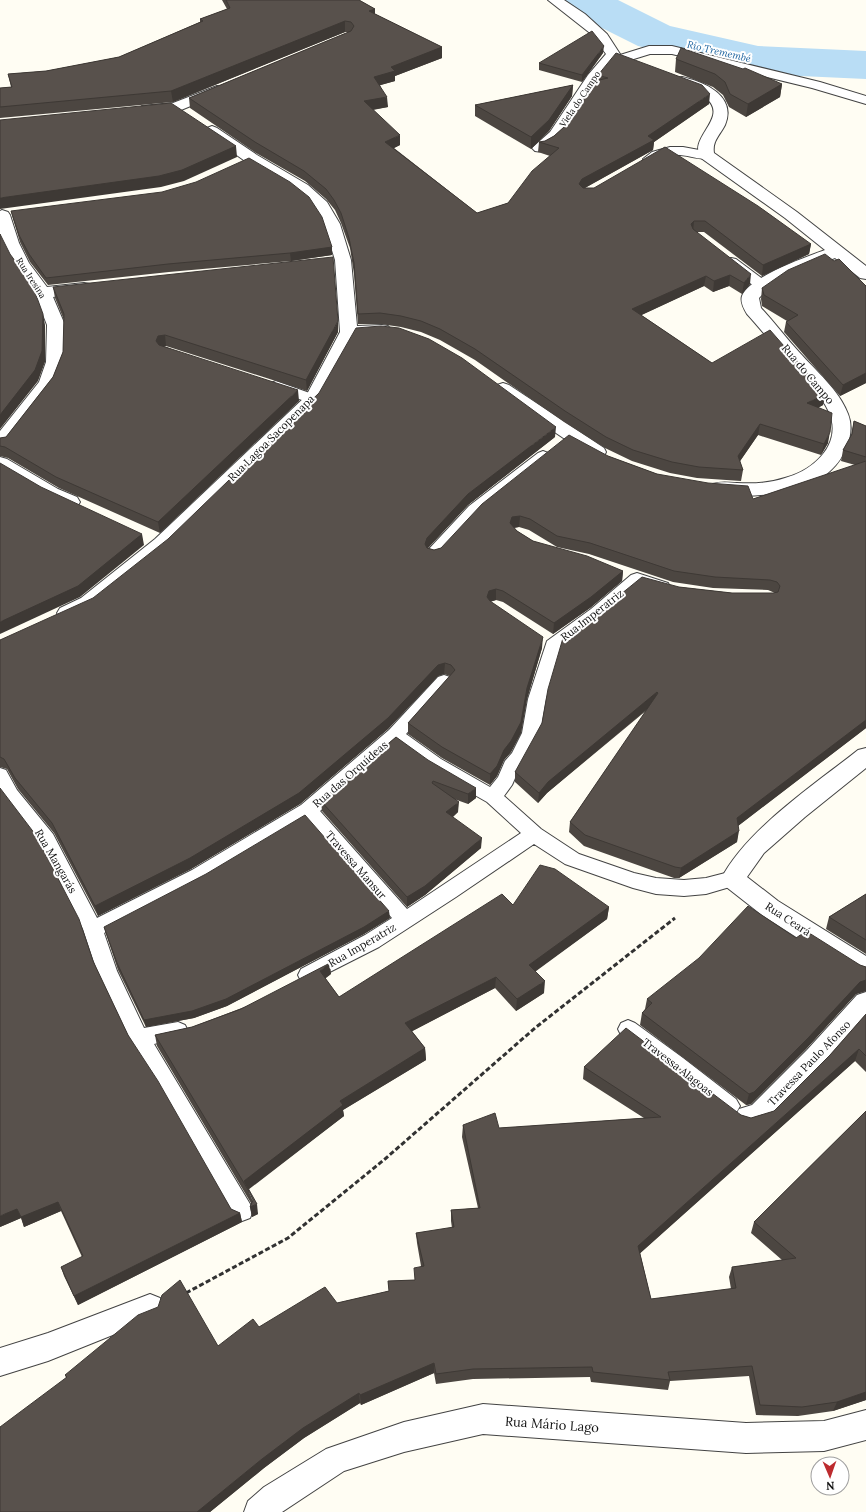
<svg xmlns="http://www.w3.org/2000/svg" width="866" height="1512" viewBox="0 0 866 1512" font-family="Lora,serif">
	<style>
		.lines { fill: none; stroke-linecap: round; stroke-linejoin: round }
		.river { fill: #b9ddf5; fill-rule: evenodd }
		.service-casing { stroke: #434343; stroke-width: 2 }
		.minor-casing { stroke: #434343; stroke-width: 2 }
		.tertiary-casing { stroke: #434343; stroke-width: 2 }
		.path { stroke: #323232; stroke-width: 3; stroke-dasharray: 5 2.5; stroke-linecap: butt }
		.service { fill: #fff; fill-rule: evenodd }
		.minor { fill: #fff; fill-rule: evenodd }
		.tertiary { fill: #fff; fill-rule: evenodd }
		.wall { fill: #4c4641 }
		.shaded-wall { fill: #3e3935 }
		.building { fill: #58514c; stroke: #3e3935 }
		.labels { text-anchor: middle; stroke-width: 4; stroke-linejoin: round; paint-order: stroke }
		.far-street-label { font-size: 9px; fill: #101010; stroke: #fff }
		.far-water-label { font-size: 10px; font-style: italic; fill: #1c639f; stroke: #fff }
		.street-label { font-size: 11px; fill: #101010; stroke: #fff }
		.near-street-label { font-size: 13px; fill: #101010; stroke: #fff }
	</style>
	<rect width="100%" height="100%" fill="#fffdf3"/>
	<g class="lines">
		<path class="river" d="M559,0h59l52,26 88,20 108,5v28l-108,-5 -120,-28 -72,-36z"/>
		<g class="service-casing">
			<g id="service">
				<path d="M649,46h23l148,36 46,14v8l-54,-16 -140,-34h-22l-26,8 -4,-1 -2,-3 2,-3z"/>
				<path d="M670,147h13l27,5 2,3 -2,3c-11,3 -25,-5 -38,-3 -10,1 -18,9 -28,7l-1,-3 9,-7z"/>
				<path d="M731,258l5,1 32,24 2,3 -2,3 -5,1 -5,-1 -32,-24 -2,-3 2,-3z"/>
				<path d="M276,381l42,15 2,3 -2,3 -5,2 -42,-15 -2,-3 2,-3z"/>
				<path d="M543,451l5,2 3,3 -3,3 -67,55 -41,44 -6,2 -6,-2 -2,-4 2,-4 41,-44 69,-53z"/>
				<path d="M637,573l31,10 2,4 -2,4 -6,2 -22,-7 -37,31 -42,31 -15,51 -6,34 -15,29 -6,7 -7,16 -8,11 37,33 38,25 55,19 22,5 28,2 22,-2 27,-7 7,3 3,5 -3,5 -34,10 -22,2 -28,-2 -23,-6 -68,-24 -31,-20 -78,53 -77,50 -71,36 -7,-2 -3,-6 3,-6 64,-34 27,-17 -86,-98 -100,60 -102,53 13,38 27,57 34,-6 7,3 3,6 -3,6 -31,7 96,160 3,7 -3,7 -8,3 -8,-3 -73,-128 -29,-46 -35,-73 -14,-42 -44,-85 -34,-44 -5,-8v-24l6,2 11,20 36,44 44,84 95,-48 109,-65 88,-75 49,-53 6,-2 6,2 3,4 -47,53 35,25 49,28 8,-10 7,-16 7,-8 10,-20 6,-34 19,-58 44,-32 40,-34zM396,745l33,24 58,33 34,31 -114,76 -87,-98z"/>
				<path d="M628,1020l7,3 48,35 53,41 4,7 -4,7 -7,2 -7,-2 -53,-43 -48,-35 -3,-6 3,-6z"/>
			</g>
		</g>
		<g class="minor-casing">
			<g id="minor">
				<path d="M548,0h16l21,14 22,20 13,20c-6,9 -15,17 -21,27 -13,17 -40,76 -64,70l-3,-3 18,-16 38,-57 18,-21 -16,-21z"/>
				<path d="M682,77c23,5 55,19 43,48 -5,10 -13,16 -11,28l83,59 69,54v13l-6,-1 -25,-20c-26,10 -56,19 -76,40l2,10c13,14 25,30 38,44 17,19 40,38 49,62 4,10 3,22 -1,32 -4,10 -9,18 -17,25 -25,23 -85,30 -117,21l-3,-4 3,-4c9,-3 16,-1 24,-1 16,1 33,0 48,-5 29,-8 58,-34 44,-66 -9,-20 -28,-36 -43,-52 -13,-15 -25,-31 -39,-46 -3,-5 -7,-12 -5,-18 7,-19 64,-39 83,-46l-40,-32 -84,-60c-14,-20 28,-40 6,-59 -8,-7 -20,-11 -30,-15l-2,-3 2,-3z"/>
				<path d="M217,86l5,1 2,3 -2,3 -41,17 -34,4 -5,-2 -3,-3 3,-3 31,-3z"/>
				<path d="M212,126l5,2 40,27 51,30 19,17 13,22 11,36 6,66 25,-1 6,1 3,4 -3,4 -33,3 -36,66 -150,146 -74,59 -28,12 -7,-2 -3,-5 3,-5 21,-10 74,-59 151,-143 34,-64 -5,-72 -11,-36 -10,-16 -18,-17 -51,-30 -38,-27 -3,-3 3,-3z"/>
				<path d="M2,210l6,2 2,3 9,28 10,20 18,24 37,-4 6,1 2,4 -2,4 -37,5 12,28 -1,37 -10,25 -47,60 -7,2v-18l39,-49 7,-20 1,-37 -12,-31 -22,-30 -10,-21 -3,-9v-23z"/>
				<path d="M503,383l6,2 95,63 2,4 -2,4 -7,2 -7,-2 -93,-63 -3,-4 3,-4z"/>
				<path d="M0,457l7,2 51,30 19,8 3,5 -3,5 -7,1 -7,-1 -19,-10 -44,-26z"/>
				<path d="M866,748v20l-61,49 -41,36 -17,24 31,24 88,55v23l-9,-3 -95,-61 -37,-29 -4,-7c26,-50 93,-94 137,-129z"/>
				<path d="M866,992v27l-41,47 -55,55 -22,7 -9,-3 -4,-8 4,-8 13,-4 55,-55 50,-55z"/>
				<path d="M150,1294l10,4 4,9 -4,9 -112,45 -48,15v-28l48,-15z"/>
			</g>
		</g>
		<g class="tertiary-casing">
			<path id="tertiary" d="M483,1404l263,19 78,-2 42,-11v30l-42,11 -78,2 -263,-19 -79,18 -60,19 -62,41h-38l4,-11 16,-14 62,-38 78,-27z"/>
		</g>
		<path class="path" d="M186,1293l102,-55 97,-79 150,-131 140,-110"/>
		<use href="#service" class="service"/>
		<use href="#minor" class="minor"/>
		<use href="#tertiary" class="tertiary"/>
	</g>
	<g class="wall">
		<path d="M222,0h137l16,9v5l67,33v11l-47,18v5l-15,4 8,22 -15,3 27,35 -6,3 83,65 31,-10 42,-47 -12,-4 1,-10 6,-1 9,-5 10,-9 34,-47v-5l111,29 -55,38 -1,8 -68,38 226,56 -2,10 -47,22 -58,-44h-8l54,52 -8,10 -13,-8 -16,6 -9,-6 -63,29 71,48 111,42 -5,3 10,35 -7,12 -63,-20 -18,26 3,9 -2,11 -44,-3 -27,-5 -38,-12 -27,-13 -41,-26 -89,-62 -35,-20 -19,-8 -20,-5 -21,-3h-22l-4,-50 -4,-26 -9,-25 -6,-13 -9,-11 -21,-18 -49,-28 -66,-45 -1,-10 160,-66h-4l-172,70 -173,16v-30l11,-1 -3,-13 38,-3 73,-14 81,-35v-3l27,-10z"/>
		<path d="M603,53l-21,29 -43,-12v-7z"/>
		<path d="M676,59l106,25 -2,13 -34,20 -17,-10 -6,-12 -10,-8 -38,-15z"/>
		<path d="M573,85l-1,11 -23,35 -18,18 -56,-33v-11z"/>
		<path d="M11,211l321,36v8l-41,6 -122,11 -121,13 -18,-23 -10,-20 -7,-23z"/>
		<path d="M866,286v97l-26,13 -56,-64 2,-10 1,-1 -25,-15 -1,-7 1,-11z"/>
		<path d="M53,287l285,45 -31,59 -141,-45h-2l135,55 -139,132 -101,-45 -51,-30 -8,-2v-18l6,-1 47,-60 10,-25 1,-32 -9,-22z"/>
		<path d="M854,421l12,5v302l-128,98 -1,16 -58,36h-5l-90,-32 -15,-14 1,-10 77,-112 -100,83 -9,10 -23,-21v-10l164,-185 53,6h43l-7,-3 -55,-2 -40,-6 -84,-28 -32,-7 -28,-17 -10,-3 -5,1 3,3 16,10 90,30 -1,10 -32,27 -37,26 -50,-32 -7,-2 -6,2 52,46 -15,51 -6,34 -10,19 -7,8 -7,16 -7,9 -48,-27 -34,-24v-11l42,-47 -6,-2 -6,2 -50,53 -88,75 -109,65 -93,47 -44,-83 -36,-44 -11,-20 -7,-2v-127l555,-203 -87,68 -40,43 6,2 7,-2 167,-92 49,18 96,25 102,-34 -14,-4 2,-11 8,-14z"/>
		<path d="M396,737l80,61 -8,6 -14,-5 4,13 -5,5 28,31 -56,47 -18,12 -85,-96 -1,-10z"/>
		<path d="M866,894v60l-40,-25 3,-12z"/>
		<path d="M513,905l96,2 -2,12 -72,52 9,22 -28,18 -21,-23 -83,43 13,17 1,12 -83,50 1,6 -96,73 10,25 -6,3 -2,-10 1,-4 -94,-157 -2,-11 37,-8 139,-53 -6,4 14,19z"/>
		<path d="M390,918l-26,16 -137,72 -33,12 -48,9 -28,-57 -12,-36 -2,-7z"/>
		<path d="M796,938l64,27 6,2v24l-10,3 -50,55 -55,55 -5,1 -106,-80 2,-12 3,-4 2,-10z"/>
		<path d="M93,961l35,74 103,174 9,4 2,9 -164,83 -14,-29 -3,-9 21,-10 -21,-46 -37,16 -3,-9 -21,9z"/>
		<path d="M866,1014v58l-11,-11 -215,192 11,46 80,-10 -2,-12 3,-10 50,-7 -31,-27 3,-11 112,-111v289l-33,11 -35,5 -42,-1 -7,-39 -79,5 -2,9 -77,-8 -1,-5 -117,2 -37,5 -2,-11 -73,32 -1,-2 -56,35 -40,30 -54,44h-210l66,-134 -1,-3 153,-29 41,-19 78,-24 52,-12 -1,-10 27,-1 6,-14 -4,-23 -1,-10 36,-5 -1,-7v-11l27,-2 -16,-71 1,-12 36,3 145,-10 -61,-39 1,-12 167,51 23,-7 56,-56z"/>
	</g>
	<g class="shaded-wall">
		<path d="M375,9v10l-6,-8z"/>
		<path d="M345,21v11l-172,70 -2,-11z"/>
		<path d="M604,46l-1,7 -21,29v-7z"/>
		<path d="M442,47v11l-47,18v5l-21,6v-10l17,-10z"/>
		<path d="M782,84l-2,13 -34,20 2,-13z"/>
		<path d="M573,85l-1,11 -23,35 -18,18v-12z"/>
		<path d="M710,94l-1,10 -55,38 -1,8 -72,40 -2,-6 3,-5 66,-43z"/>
		<path d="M387,97l1,10 -24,4v-10z"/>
		<path d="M400,135v10l-14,7 -1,-10z"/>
		<path d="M236,146l1,11 -53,24 -23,6 -161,22v-11z"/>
		<path d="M694,221l-1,11 -2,-8z"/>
		<path d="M811,244l-2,10 -47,22 1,-11z"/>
		<path d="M332,247v8l-41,6 -1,-8z"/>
		<path d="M751,274l-1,10 -8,10 2,-11z"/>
		<path d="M730,275l-1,11 -16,6 1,-11z"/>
		<path d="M706,276l-2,10 -73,34 1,-11z"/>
		<path d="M43,314l2,11v37l-7,19 -38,48v-14z"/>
		<path d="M338,321v11l-31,59 -1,-11z"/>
		<path d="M165,335l1,11 -6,1 -4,-6 2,-5z"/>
		<path d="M866,373v10l-26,13 3,-11z"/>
		<path d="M298,390l1,11 -139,132 -2,-11z"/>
		<path d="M826,394l-3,11 -18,9 2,-11z"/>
		<path d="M760,424l-2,11 -22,32 2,-11z"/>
		<path d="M556,427l-1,10 -87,68 -41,44 -2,-5 2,-6 41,-44z"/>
		<path d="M830,432l-2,11 -7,12 3,-11z"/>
		<path d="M520,516l-1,11 -7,1 -2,-5 2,-6z"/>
		<path d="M142,534l2,11 -64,52 -80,37v-12z"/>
		<path d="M623,571l-1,10 -32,27 -37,26 1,-11z"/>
		<path d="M496,589v11l-7,2 -2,-5 2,-6z"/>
		<path d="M543,637l-1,11 -15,51 -6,34 -10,19 -7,8 -7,16 -7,9v-11l37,-86z"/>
		<path d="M445,663l-1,11 -6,2 -50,53 -88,75 -109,65 -93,47 -3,-10 343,-241z"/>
		<path d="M657,692l-2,10 -108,91 -9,10 1,-10 9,-11z"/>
		<path d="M866,720v8l-132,101 3,-11z"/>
		<path d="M476,788v10l-8,6v-10z"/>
		<path d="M459,802l-1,10 -12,10v-10z"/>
		<path d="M739,831l-2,11 -58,36 2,-10z"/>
		<path d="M482,838l-1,10 -56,47 -18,12v-10z"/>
		<path d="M609,907l-2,12 -79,58 1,-12z"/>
		<path d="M389,911l1,7 -26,16 -137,72 -33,12 -48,9 -2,-7z"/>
		<path d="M330,963l1,11 -10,8 -1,-11z"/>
		<path d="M496,977l-1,11 -90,47v-12z"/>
		<path d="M866,980v11l-10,3 -50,55 -55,55 -5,1 3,-11 111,-112z"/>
		<path d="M545,981l-1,12 -28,18 1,-12z"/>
		<path d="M425,1048l1,12 -83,50 1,6 -96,74 -4,-9 96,-80z"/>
		<path d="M859,1049l-4,12 -219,196 2,-11z"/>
		<path d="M58,1202l3,9 -37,16 -3,-10z"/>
		<path d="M257,1204l1,10 -6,3 -2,-10z"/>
		<path d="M17,1209l4,9 -21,9v-11z"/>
		<path d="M240,1213l2,9 -164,83 -4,-9z"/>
		<path d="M434,1363v10l-73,32 -1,-10z"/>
		<path d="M866,1392v8l-33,11 4,-9z"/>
		<path d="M359,1393l1,10 -56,35 -40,30 -54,44h-13l65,-53 41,-31z"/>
	</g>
	<g class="building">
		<path d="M226,0h133l16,9 -6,2 73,36 -51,20 4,4 -21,6 13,20 -23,4 36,34 -15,7 92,71 31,-10 24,-32 27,-23 -20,-6 6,-1 9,-5 10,-9 31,-46 13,-3 -10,-3 18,-22 86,32 8,9 -62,42 6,4 -72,39 -3,5 4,4h11l71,-41 93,59 53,38 -48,21 -58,-44h-11l-3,3 2,5 58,45 -7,9 -14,-8 -16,6 -8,-5 -74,33 80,54 58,-33 56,64 -19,9 25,10 -2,19 -6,12 -64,-20 -22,32 5,14 -44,-3 -27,-5 -39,-12 -27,-13 -41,-26 -90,-62 -35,-20 -19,-8 -20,-5 -21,-3 -22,1 -4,-51 -5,-25 -8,-25 -7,-13 -8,-11 -22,-18 -49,-29 -66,-44 162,-67 3,-5 -3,-4 -6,-1 -174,70 -171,16v-19l12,-1 -4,-13 38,-3 73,-14 84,-36 -3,-2 30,-11z"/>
		<path d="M592,31l12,15 -22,29 -43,-12z"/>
		<path d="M681,48l62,21 2,-1 37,16 -34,20 -18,-10 -5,-12 -10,-8 -39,-15z"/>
		<path d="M573,85l-24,35 -18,17 -56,-32z"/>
		<path d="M171,103l65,43 -54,24 -23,6 -159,22v-78z"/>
		<path d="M249,158l41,24 19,15 13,20 10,30 -42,6 -122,11 -122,14 -17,-24 -10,-19 -8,-24 151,-19 34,-10z"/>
		<path d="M0,234l10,20 22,30 11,30 -1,37 -7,19 -35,45z"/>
		<path d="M825,254l9,7 5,-2 27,27v87l-23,12 -57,-63 12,-7 -34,-20 -2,-7 26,-18z"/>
		<path d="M333,257l5,64 -32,59 -141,-45 -7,1 -2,5 3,4 139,45 -140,132 -102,-45 -51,-30 -5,-1v-8l6,-1 47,-60 10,-25 1,-38 -11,-27z"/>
		<path d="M381,326l18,2 30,11 33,19 94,69 -88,67 -41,44 -2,6 2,4 7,2 7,-2 41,-44 87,-69 39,21 49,18 51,9 40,3 5,13 113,-38v259l-129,98 2,13 -58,37 -6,-1 -90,-32 -15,-13 88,-129 -1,-1 -109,90 -9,11 -24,-21 27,-49 6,-34 15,-51 42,-31 37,-30 37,10 53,6h41l5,-1 2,-6 -3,-4 -7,-2 -55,-3 -41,-6 -84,-28 -33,-7 -27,-17 -10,-3 -8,1 -2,6 7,8 16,10 54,15 36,15 -32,26 -37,26 -51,-32 -7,-2 -7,2 -2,6 3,4 53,36 -16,51 -6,34 -10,19 -7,9 -7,16 -7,8 -48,-27 -34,-24 47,-53 -4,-5 -6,-2 -7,2 -50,53 -89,75 -109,65 -95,48 -43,-83 -37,-45 -11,-19 -4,-2v-117l93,-42 75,-59 151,-146 37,-65z"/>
		<path d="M854,421l12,5v31l-23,-7 9,-16z"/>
		<path d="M0,463l41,24 101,47 -64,52 -78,36z"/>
		<path d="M396,737l32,23 48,28 -8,6 -35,-13 -1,2 27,19 -13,10 36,26 -57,48 -18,11 -86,-96z"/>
		<path d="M0,788l35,46 44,85 14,42 35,74 30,46 73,128 9,4 -166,83 -13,-29 22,-11 -25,-54 -37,15 -4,-8 -17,7z"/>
		<path d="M305,815l84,96 -25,16 -138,72 -34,12 -48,9 -27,-57 -13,-36 102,-53z"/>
		<path d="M540,865l15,4 54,38 -80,58 16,16 -28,18 -21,-22 -91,46 20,25 -85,53 3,4 -99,76 13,23 -7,3 3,-7 -3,-7 -95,-158 37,-8 49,-18 89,-46 -10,8 19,26 163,-103 11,11z"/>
		<path d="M866,894v46l-37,-23z"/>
		<path d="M748,906l48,32 10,-7 54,34 6,2v13l-6,2 -51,55 -55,55 -5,2 -107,-81 10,-10 -5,-4 52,-41z"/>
		<path d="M866,1014v42l-7,-7 -221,197 13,53 85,-11 -4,-21 64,-9 -42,-36 112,-111v281l-29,10 -35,5 -42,-2 -8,-39 -84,6 2,8 -77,-8 -1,-5 -119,2 -37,5 -2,-11 -74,32 -1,-2 -56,35 -41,31 -65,53h-197v-85l67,-50 -2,-2 73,-60 20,-8 4,-12 18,-15 38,66 35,-27 6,8 66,-40 12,16 52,-12 -1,-10 27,-1 -1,-12 10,-2 -8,-33 38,-6 -3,-17 29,-2 -17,-83 32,-12 4,15 162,-11 -77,-50 42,-39 115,87 10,3 23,-7 56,-56z"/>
	</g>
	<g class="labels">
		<g class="far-street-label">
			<text transform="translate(580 99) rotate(-56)" y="3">Viela do Campo</text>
			<text transform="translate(31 278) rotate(57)" y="3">Rua Iresina</text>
		</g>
		<g class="far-water-label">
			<text transform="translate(719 51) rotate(13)" y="4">Rio Tremembé</text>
		</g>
		<g class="street-label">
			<text transform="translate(808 374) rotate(50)" y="4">Rua do Campo</text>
			<text transform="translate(271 438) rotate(-45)" y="4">Rua Lagoa Sacopenapa</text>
			<text transform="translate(592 615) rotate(-38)" y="4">Rua Imperatriz</text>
			<text transform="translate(350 774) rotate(-41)" y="4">Rua das Orquídeas</text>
			<text transform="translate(56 861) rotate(60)" y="4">Rua Mangarás</text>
			<text transform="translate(356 865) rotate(49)" y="4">Travessa Mansur</text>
			<text transform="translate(788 919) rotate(33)" y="4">Rua Ceará</text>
			<text transform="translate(362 945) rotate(-30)" y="4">Rua Imperatriz</text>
			<text transform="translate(809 1063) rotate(-46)" y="4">Travessa Paulo Afonso</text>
			<text transform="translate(678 1067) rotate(38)" y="4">Travessa Alagoas</text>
		</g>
		<g class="near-street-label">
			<text transform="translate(552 1424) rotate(4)" y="5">Rua Mário Lago</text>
		</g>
	</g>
	<g transform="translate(830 1476) rotate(178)"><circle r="19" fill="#ffffff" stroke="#9f9f9f"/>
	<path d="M0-3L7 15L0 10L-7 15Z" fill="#bd2b2f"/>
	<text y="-6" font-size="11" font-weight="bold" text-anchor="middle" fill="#101010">N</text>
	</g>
</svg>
